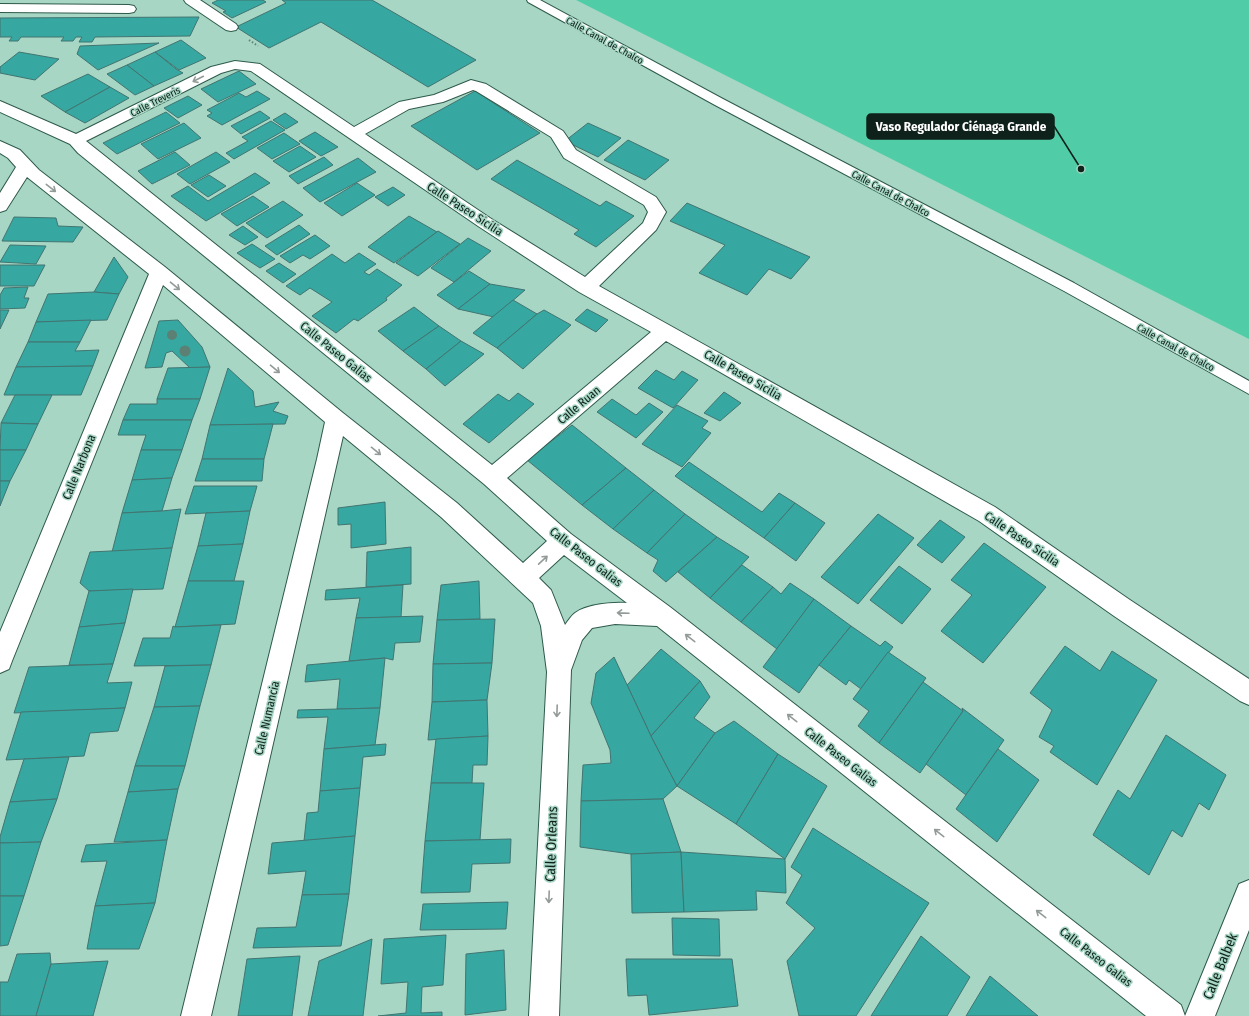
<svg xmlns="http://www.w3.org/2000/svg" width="1249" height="1016" viewBox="0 0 1249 1016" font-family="'Fira Sans Condensed',sans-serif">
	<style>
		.green { fill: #50cda7 }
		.building { fill: #36a7a1; stroke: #427571 }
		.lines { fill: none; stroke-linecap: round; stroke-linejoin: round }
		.service-casing { stroke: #2e5a4b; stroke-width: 2 }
		.minor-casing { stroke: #2e5a4b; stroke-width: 2 }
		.path { stroke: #628478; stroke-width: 2; stroke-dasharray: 1.5 2; stroke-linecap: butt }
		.service { fill: #fff; fill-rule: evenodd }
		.minor { fill: #fff; fill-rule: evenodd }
		.tree { fill: #5c8073 }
		.oneway { stroke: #939b98 }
		.labels { text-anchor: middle; stroke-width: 3; stroke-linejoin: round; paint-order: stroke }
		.far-street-label { font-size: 10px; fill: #0f211b; stroke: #a7d6c4 }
		.street-label { font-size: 12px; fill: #0f211b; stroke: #a7d6c4 }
		.near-street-label { font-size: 14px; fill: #0f211b; stroke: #a7d6c4 }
		.leader { fill: none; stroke: #0f211b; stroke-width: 1.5 }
		.callout-dot { fill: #0f211b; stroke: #a7d6c4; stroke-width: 1.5 }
		.callout { fill: #0f211b; stroke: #0f211b; stroke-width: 1.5 }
		.callout-label { font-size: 13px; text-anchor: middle; font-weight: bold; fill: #fff }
	</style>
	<rect width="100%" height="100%" fill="#a7d6c4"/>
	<path class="green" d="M576,0h673v339z"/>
	<g class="building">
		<path d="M218,0h45l3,2 -34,16 -9,-6 3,-1 -14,-8z"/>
		<path d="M282,0h90l104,60 -48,27 -107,-65 -52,26 -33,-21 50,-24z"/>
		<path d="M199,17l-9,19 -95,1 -3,5h-13l3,-5h-6l-3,4h-12l3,-4h-43l-3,4h-9l3,-4h-12v-19z"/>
		<path d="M181,40l25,18 -27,12 -24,-18z"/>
		<path d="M159,43l-61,27 -21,-16 3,-8z"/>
		<path d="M19,52l40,7 -24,21 -35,-7v-6z"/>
		<path d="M155,52l21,17 7,4 -29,13 -27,-21z"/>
		<path d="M127,65l27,21 -19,9 -28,-21z"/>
		<path d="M239,71l17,13 -38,18 -17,-13z"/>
		<path d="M88,74l22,13 -45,25 -24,-16z"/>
		<path d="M110,87l19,11 -44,25 -20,-11z"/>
		<path d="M257,91l13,8 -48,26 -15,-9 5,-3 -5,-3 32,-17 7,4z"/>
		<path d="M475,91l65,42 -63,37 -66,-44z"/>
		<path d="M188,96l14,9 -24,13 -14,-10z"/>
		<path d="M260,111l10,7 -29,16 -10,-8z"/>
		<path d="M166,112l14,11 -63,31 -14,-11z"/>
		<path d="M285,113l13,9 -12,7 -13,-9z"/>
		<path d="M271,121l14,9 -51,29 -8,-6 22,-12 -6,-4z"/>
		<path d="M184,123l17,15 -43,21 -17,-15z"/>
		<path d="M588,123l33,15 -23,19 -33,-16z"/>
		<path d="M315,132l23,15 -17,9 -22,-15z"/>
		<path d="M284,133l16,11 -28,15 -15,-11z"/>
		<path d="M628,140l41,20 -24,20 -41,-20z"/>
		<path d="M300,146l16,11 -27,15 -16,-11z"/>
		<path d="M175,152l15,13 -38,19 -14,-13z"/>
		<path d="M216,152l14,10 -40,22 -13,-10z"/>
		<path d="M324,157l9,8 -35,19 -9,-8z"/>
		<path d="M358,158l18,14 -56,30 -17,-14z"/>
		<path d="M517,160l83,46 6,-5 28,15 -38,31 -22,-13 5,-4 -88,-51z"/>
		<path d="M255,173l15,10 -64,38 -35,-25 17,-10 20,15z"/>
		<path d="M209,175l17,11 -18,11 -17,-12z"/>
		<path d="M357,183l18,12 -33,21 -18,-13z"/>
		<path d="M393,187l12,8 -17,11 -13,-9z"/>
		<path d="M253,196l16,11 -32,19 -16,-12z"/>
		<path d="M283,201l20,14 -36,23 -21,-15z"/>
		<path d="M687,203l123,54 -19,22 -22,-10 -22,26 -48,-22 26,-28 -55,-24z"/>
		<path d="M409,216l28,16 -43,31 -26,-16z"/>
		<path d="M14,217l42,1 2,8 25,1 -10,15 -71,-1z"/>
		<path d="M299,225l11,9 -33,21 -12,-9z"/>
		<path d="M243,226l15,11 -13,8 -16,-10z"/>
		<path d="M438,231l22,13 -42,32 -22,-13z"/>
		<path d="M315,235l15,11 -20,13 -7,-4 -13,8 -10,-7z"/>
		<path d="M468,238l23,13 -37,31 -23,-14z"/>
		<path d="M252,244l23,15 -15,9 -23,-15z"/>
		<path d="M10,245l36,1 -10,18 -36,-2z"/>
		<path d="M359,253l17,11 -12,8 5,3 8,-6 25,16 -16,13 1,2 -29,21 -4,-2 -18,14 -24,-17 20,-14 -22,-14 -10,7 -14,-9 46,-32 13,9z"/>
		<path d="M114,257l14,20 -9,17 -25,-2z"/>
		<path d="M279,263l17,11 -13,9 -17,-12z"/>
		<path d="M0,265h45l-11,21h-34z"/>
		<path d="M469,271l21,13 -32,25 -21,-14z"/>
		<path d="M490,284l35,6 -31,27 -36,-8z"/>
		<path d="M28,287l-4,11h5l-4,10 -25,1v-14l4,-7z"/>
		<path d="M94,292l25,2 -12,26 -71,2 12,-28z"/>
		<path d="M513,300l24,14 -40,34 -24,-15z"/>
		<path d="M414,307l25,19 -36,25 -25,-20z"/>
		<path d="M587,309l21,11 -12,12 -21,-12z"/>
		<path d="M0,310h9l-9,19z"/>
		<path d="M544,310l27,15 -48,44 -26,-21 40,-34z"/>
		<path d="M91,320l-11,22h-52l8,-20z"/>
		<path d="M178,320l24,27 8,20 -20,1 -18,-17 -6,2 -4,14 -17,1 14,-47z"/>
		<path d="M439,326l22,15 -35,28 -23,-18z"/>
		<path d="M461,341l23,13 -39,32 -19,-17z"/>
		<path d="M28,342h52l-5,9 24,-1 -6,16 -77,1z"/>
		<path d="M93,366l-12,29h-77l12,-28z"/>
		<path d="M210,367l-10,32h-43l11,-31z"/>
		<path d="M228,368l25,23 2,16 24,-5 -6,9 15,5 -3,8 -75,1z"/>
		<path d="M656,370l18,10 8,-9 16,9 -25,28 -35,-20z"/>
		<path d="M724,392l17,11 -21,18 -16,-8z"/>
		<path d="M518,393l16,11 -45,39 -26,-19 35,-30 11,7z"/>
		<path d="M15,395h37l-14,29 -37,-1z"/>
		<path d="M157,399h43l-8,21h-69l7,-16h27z"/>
		<path d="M612,399l24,16 13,-12 14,9 -27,26 -39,-26z"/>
		<path d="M677,405l31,16 -6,7 9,5 -29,34 -40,-23z"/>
		<path d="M123,420h69l-10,30h-41l5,-15h-28z"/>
		<path d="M1,423l37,1 -12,26h-26z"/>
		<path d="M273,424l-9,35h-62l8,-34z"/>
		<path d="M572,425l54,43 -44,37 -55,-45z"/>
		<path d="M0,450h26l-16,31h-10z"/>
		<path d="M141,450h41l-10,28 -40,2z"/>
		<path d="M202,459h62l-2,22h-67z"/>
		<path d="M689,462l73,50 17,-19 16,10 -31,35 -89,-62z"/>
		<path d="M626,468l28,22 -41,39 -31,-24z"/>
		<path d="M172,478l-10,33 -40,2 10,-33z"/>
		<path d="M0,481h10l-10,25z"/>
		<path d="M194,486h63l-7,25 -65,3z"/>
		<path d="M654,490l31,24 -38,39 -34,-24z"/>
		<path d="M385,502l1,42 -35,4v-24l-13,1v-17z"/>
		<path d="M795,503l30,20 -29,38 -32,-23z"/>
		<path d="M181,509l-9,39 -60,4 10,-39 40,-2z"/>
		<path d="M250,511l-7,33 -45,2 8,-33z"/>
		<path d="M685,514l32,23 -51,45 -13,-11 5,-11 -11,-7z"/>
		<path d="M878,514l36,24 -56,66 -37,-27z"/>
		<path d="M940,520l25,17 -23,26 -25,-18z"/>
		<path d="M717,537l32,20 -39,41 -32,-26z"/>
		<path d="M984,543l62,44 -63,76 -42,-32 31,-36 -21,-15z"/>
		<path d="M243,544l-9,37h-46l10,-35z"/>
		<path d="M411,547v37l-45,3 1,-35z"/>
		<path d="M172,548l-9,41 -74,2 -9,-8 10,-31z"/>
		<path d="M742,565l31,22 -32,35 -31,-24z"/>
		<path d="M899,566l32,23 -29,35 -32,-24z"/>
		<path d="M188,581h56l-9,43 -60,3z"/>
		<path d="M479,581l1,38 -43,1 4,-35z"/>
		<path d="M790,583l24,16 -37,50 -36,-27 32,-35 8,7z"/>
		<path d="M403,585l-2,32 -45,1 4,-20 -35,2 1,-10z"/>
		<path d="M133,589l-8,34 -46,4 10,-36z"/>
		<path d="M814,599l37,27 -32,39 -20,28 -36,-26z"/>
		<path d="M423,616l-3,26 -25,1 -2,17 -8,-2 -36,3 7,-43z"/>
		<path d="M495,619l-3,44 -59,1 4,-44z"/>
		<path d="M125,623l-12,41 -44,1 10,-38z"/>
		<path d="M221,625l-10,40 -77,1 9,-28h27l3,-12 2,1z"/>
		<path d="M851,626l29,20 5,-5 8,6 -32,42 -12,-9 -3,5 -27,-20z"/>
		<path d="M1065,646l35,25 12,-20 45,29 -60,105 -47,-33 4,-6 -15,-9 13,-27 -22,-17z"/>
		<path d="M661,649l39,32 -49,55 -24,-51z"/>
		<path d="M888,652l38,26 -47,65 -21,-17 11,-15 -16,-12z"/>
		<path d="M614,657l37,79 26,50 -14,13 -82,2 2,-36 28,-2 -1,-13 -19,-47 5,-30z"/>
		<path d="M385,658l-5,50 -43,1 3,-30 -35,3 2,-17z"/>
		<path d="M492,663l-5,37 -55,2 1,-38z"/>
		<path d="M113,664l-6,19 25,-1 -7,26 -111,5 15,-46z"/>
		<path d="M211,665l-11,41 -46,1 11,-41z"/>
		<path d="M700,681l10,16 -16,21 21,15 -38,53 -26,-50z"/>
		<path d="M923,682l40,29 -43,62 -41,-30z"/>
		<path d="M487,700l1,36 -60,4 4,-38z"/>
		<path d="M200,706l-15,60h-50l19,-59z"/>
		<path d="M125,708l-7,23 -28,2 -6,23 -78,4 15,-48z"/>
		<path d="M380,708l-5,37 -51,4 4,-32 -31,1 1,-8z"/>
		<path d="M962,708l42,32 -38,55 -40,-31 37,-53z"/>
		<path d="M734,721l44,33 -42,70 -59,-38 38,-53z"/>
		<path d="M1166,735l60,40 -17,35 -10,-7 -17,34 -10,-7 -23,45 -56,-40 25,-45 12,9z"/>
		<path d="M488,736l-1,29h-14l-1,18h-41l5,-44z"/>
		<path d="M386,744l-1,11 -22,2 -3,31 -40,3 4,-42z"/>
		<path d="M998,749l41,31 -42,62 -41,-33z"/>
		<path d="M778,754l49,32 -42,73 -49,-35z"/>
		<path d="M69,757l-12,42 -47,3 14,-43z"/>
		<path d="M135,766h50l-7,23 -50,3z"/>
		<path d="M431,783h53l-4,57 -55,1z"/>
		<path d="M360,788l-5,48 -51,5 3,-28 11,-1 2,-21z"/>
		<path d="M178,789l-11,51 -53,2 14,-50z"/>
		<path d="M57,799l-16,43 -41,1v-6l10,-35z"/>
		<path d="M663,799l18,53 -50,2 -51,-7 1,-46z"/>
		<path d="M813,828l116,75 -73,113h-57l-12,-55 28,-33 -29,-25 16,-28 -11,-8z"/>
		<path d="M355,836l-6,58 -47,1 4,-24 -38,3 4,-31z"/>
		<path d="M511,839l-1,24 -38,1 -2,28 -49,1 4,-52z"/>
		<path d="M167,840l-12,63 -60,3 12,-45 -26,1 5,-17z"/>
		<path d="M41,842l-17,54h-24v-53z"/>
		<path d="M681,852l3,60 -52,1 -1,-59z"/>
		<path d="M681,852l104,7 1,34 -30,-2 1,19 -73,2z"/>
		<path d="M349,894l-8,52 -88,2 4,-20 39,-1 6,-32z"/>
		<path d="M0,896h24l-16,49 -8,1z"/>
		<path d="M508,902l-2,27 -86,1 3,-26z"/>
		<path d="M155,903l-16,46h-52l8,-43z"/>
		<path d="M672,918l47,1 1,37 -47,-1z"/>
		<path d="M446,935l-3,50 -21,2 -1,26 21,-1v4h-64l28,-3 2,-31 -27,2 3,-45z"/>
		<path d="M921,936l49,41 -23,39h-76z"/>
		<path d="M372,939l-9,77h-55l11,-55z"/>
		<path d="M504,950l2,60 -41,5 1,-61z"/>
		<path d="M50,953l1,11 -15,52h-36v-34h8l9,-28z"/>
		<path d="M300,956l-8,60h-54l9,-57z"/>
		<path d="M626,959h106l6,47 -89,9 -2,-20 -19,1z"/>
		<path d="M108,961l-15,55h-57l15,-52z"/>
		<path d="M990,976l48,40h-72z"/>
	</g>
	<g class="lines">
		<g class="service-casing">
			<path id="service" d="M527,0h13l183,99 351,184 175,98v13l-185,-103 -349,-186 -187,-103z"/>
		</g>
		<g class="minor-casing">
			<g id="minor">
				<path d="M184,0h16l36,24 2,3 -2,3 -5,1 -5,-1 -40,-27z"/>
				<path d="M0,4l129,1 5,1 2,3 -2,3 -5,1 -129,-1z"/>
				<path d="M235,61l25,3 94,63 45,-25 35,-7 37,-15 15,4 77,47 13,19 80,47 10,15 -10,18 -57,56 396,221 135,93 119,79v26l-9,-4 -126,-85 -135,-95 -313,-180 -159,137 64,56 99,73 511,398 4,11 54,-132 10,-4v50l-34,86h-69l-489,-390 -42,-2 -23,4 -10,12 -11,30 -12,346h-30l18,-344 -6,-46 -8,-23 -92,-86 -98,-81 -132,580h-30l136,-557 8,-37 -162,-137 -151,376 -3,8 -9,4v-41l149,-358 -122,-97 -21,33 -6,2v-19l16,-26 -8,-9 -8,-5v-12l20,9 19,20 126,97 178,146 114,90 66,60 24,-22 -63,-57 -406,-331 -8,-9 -70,-32v-11l76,33 135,-67zM235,69l16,2 227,155 101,66 72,40 -159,133 -406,-324 135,-68zM473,90l3,1 75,46 13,21 80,47 4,7 -5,11 -58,54 -95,-59 -125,-84 44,-25 34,-7zM564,555l63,48c-14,-1 -40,1 -52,10 -4,3 -7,8 -10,12l-14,-35 -12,-12z"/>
			</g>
		</g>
		<path class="path" d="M249,40l9,6"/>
		<use href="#service" class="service"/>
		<use href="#minor" class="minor"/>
	</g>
	<g class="tree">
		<circle cx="172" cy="335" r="5"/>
		<circle cx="185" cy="351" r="5.5"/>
	</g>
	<defs><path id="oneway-shaft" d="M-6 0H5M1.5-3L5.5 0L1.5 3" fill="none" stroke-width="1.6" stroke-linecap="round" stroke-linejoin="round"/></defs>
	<g class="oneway">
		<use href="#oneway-shaft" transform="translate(198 79) rotate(153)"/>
		<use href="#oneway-shaft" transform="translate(51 188) rotate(38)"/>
		<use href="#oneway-shaft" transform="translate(175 286) rotate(40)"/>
		<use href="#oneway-shaft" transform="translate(275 369) rotate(40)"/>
		<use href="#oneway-shaft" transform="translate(376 451) rotate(39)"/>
		<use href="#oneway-shaft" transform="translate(543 560) rotate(-43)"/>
		<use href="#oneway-shaft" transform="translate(623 613) rotate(-178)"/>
		<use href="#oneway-shaft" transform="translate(690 638) rotate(-142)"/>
		<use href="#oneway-shaft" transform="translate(557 711) rotate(92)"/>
		<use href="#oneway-shaft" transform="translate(792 718) rotate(-142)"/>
		<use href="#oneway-shaft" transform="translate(939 833) rotate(-142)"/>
		<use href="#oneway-shaft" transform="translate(549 897) rotate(92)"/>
		<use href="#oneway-shaft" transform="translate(1041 914) rotate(-142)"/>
	</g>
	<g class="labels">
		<g class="far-street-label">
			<text transform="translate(605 40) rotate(29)" y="4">Calle Canal de Chalco</text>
			<text transform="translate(155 101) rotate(-27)" y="4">Calle Treveris</text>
			<text transform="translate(891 193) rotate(28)" y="4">Calle Canal de Chalco</text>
			<text transform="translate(1176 347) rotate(29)" y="4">Calle Canal de Chalco</text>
		</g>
		<g class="street-label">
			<text transform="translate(465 209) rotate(33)" y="4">Calle Paseo Sicilia</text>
			<text transform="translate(336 352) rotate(39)" y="4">Calle Paseo Galias</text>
			<text transform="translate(743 375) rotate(30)" y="4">Calle Paseo Sicilia</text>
			<text transform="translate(579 405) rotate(-40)" y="4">Calle Ruan</text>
			<text transform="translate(79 467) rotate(-68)" y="4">Calle Narbona</text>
			<text transform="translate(1022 539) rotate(34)" y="4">Calle Paseo Sicilia</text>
			<text transform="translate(586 557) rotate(38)" y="4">Calle Paseo Galias</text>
			<text transform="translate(267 718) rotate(-77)" y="4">Calle Numancia</text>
			<text transform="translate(841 757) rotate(38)" y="4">Calle Paseo Galias</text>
			<text transform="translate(1096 957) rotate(38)" y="4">Calle Paseo Galias</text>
		</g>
		<g class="near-street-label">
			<text transform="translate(551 844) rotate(-88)" y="5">Calle Orleans</text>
			<text transform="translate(1220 966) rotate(-68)" y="5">Calle Balbek</text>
		</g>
	</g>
	<path class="leader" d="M1081 169L1054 126"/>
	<circle class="callout-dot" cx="1081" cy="169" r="4"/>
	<rect class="callout" x="867" y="114" width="187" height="25" rx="4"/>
	<g class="callout-label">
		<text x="961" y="131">Vaso Regulador Ciénaga Grande</text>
	</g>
</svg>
